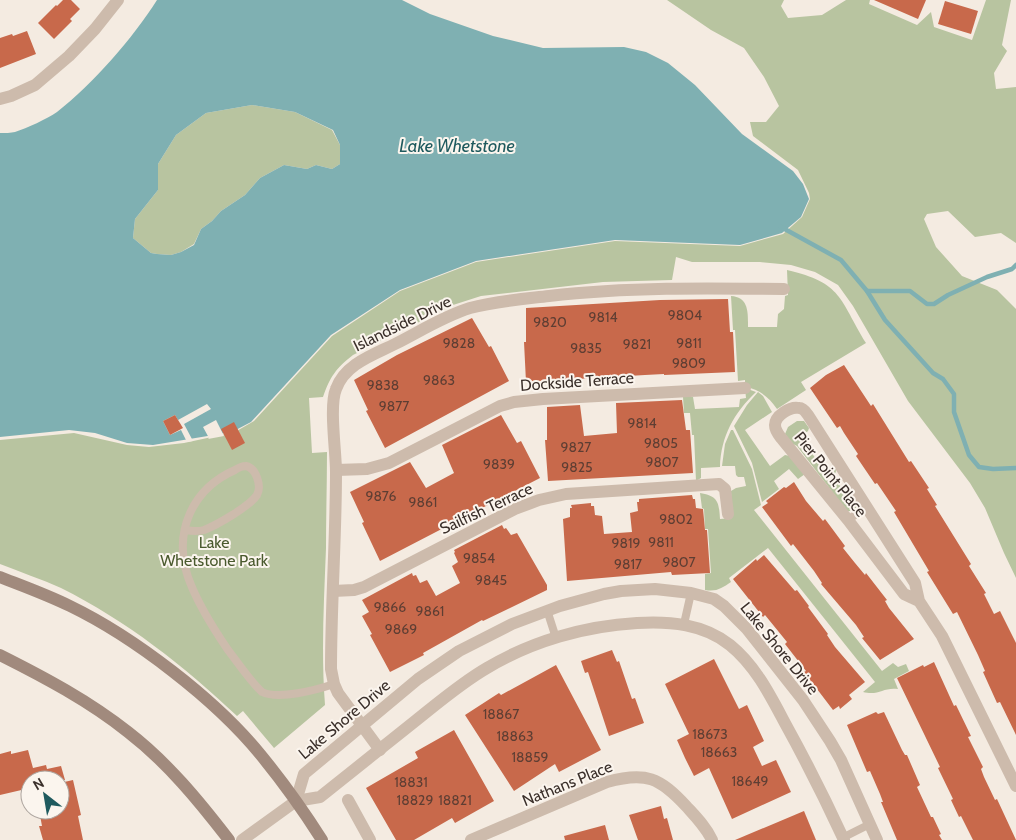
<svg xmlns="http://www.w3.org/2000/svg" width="1016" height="840" viewBox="0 0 1016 840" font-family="Cabin,sans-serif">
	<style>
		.green { fill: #b8c4a0 }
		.water { fill: #7fb0b2; fill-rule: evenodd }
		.pier { fill: #f4ebe1 }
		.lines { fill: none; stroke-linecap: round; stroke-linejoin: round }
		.stream { stroke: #7fb0b2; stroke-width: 4.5 }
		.building { fill: #c8694b }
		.service { stroke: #cdbbac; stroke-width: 8 }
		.minor { stroke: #cdbbac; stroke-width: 12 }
		.secondary { stroke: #a18a7d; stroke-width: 12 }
		.labels { text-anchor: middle; stroke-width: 4; stroke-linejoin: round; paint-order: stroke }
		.number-label { font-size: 14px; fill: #5e3e33 }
		.street-label { font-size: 16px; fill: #3b302b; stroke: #fbf5ee }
		.park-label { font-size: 16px; fill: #4a5a2e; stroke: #fbf5ee }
		.water-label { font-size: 18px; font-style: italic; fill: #1f5a5e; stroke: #fbf5ee }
	</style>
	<rect width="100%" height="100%" fill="#f4ebe1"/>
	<g class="green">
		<path d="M667,0h117l-3,6 7,12 34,-3 24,-15h24l-1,4 48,21 14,-13 3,15 38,13 14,-40h25l-9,45 5,6 -13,22 2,16 20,-2v156l-15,-10 -26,4 -27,-26 -21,3 -3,5 12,28 26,29 35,14 19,19v269l-12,-25 -19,-45 -15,-25 -62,-82 -55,-95 -15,-21 -23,-13 -24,-7 -31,-3h-68l-16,-5 -4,23 -69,2 -122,14 -28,9 -100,50c-17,13 -23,22 -30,42l-14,1 3,55 15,-1c0,32 -1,64 -1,96 -2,53 -5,104 -1,157l-51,43 -31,-37 -6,5c-53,-50 -110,-95 -176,-128 -20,-9 -41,-16 -61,-24v-124l74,-7 53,12 22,2 35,-4 51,-11 19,-11 78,-85 68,-45 76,-29 139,-21 125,5 43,-12 19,-17 8,-18 -1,-6 -11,-23 -45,-34 -3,-14h16l13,-16 -15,-29 -20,-29 -33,-18z"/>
		<path d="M252,105l43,7 37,18 8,15v19l-8,5 -16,-4 -9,4 -23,-4 -24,13 -15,17 -24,16 -9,10 -11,8 -7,15 -13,8 -10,3 -14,-1 -6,-1 -18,-15 2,-19 23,-29v-26l18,-29 30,-22z"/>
		<path d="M787,270c56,13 52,29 79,73l-65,39 5,8 -29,19c-8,-12 -18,-20 -32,-22v-7l-7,1 -3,-51h-2l-2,-34c18,1 17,17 17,31h29l1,-13 6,-5 1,-13 3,-1z"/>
		<path d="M745,388l11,4c-22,21 -35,44 -36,75l-19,1v10l-5,3 -2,-46h-2l-2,-22h-6l-1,-16h10l2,12 44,-2 1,-8 6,-1z"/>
		<path d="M758,392l5,4 9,16 -27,18 25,36 15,-11 5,1 15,18 -7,5 -9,-10 -15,12 5,8 -17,13 -10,-39 -18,-37 13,-21z"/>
		<path d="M797,421h7l5,7 -1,3 -7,6 23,34 7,-4h4l1,4 -2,6 15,22h6l2,5v3l-6,4h-4l-50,-65 -4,-2 -8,-10 3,-7z"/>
		<path d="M731,430h2l19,39 9,36 -7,5 128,161 11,-8 5,4 8,-3 3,7 -15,8 4,10c-15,-2 -19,7 -35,3l12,-10 -107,-134 -39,30 2,4c-9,6 -14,10 -26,8v-16l6,-1 -3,-44h-3l-1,-20 -2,-1 -2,-15c18,3 19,9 20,26l12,-1 -1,-27 5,-3 10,-2 -2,-9h-6l-2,-2 -1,-9h-13l3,-22z"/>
	</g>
	<path class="water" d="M157,0h245l28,14 63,22 50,12 81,-1 22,5 22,11 27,22 47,49 51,37 10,13 6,15 -8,18 -19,16 -42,12 -125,-5 -139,21 -76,29 -69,45 -80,87 -19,10 -79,13 -26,-2 -32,-10 -26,-3 -69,7v-304c5,0 11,0 15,-1 12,-4 32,-13 42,-20 36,-28 76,-74 100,-112zM252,105l43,7 38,18 7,15v19l-8,5 -16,-4 -9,4 -23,-4 -24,13 -15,17 -24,16 -9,10 -11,8 -7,16 -13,7 -10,3 -14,-1 -6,-1 -18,-15 2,-19 23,-29v-26l18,-29 30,-22z"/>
	<g class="pier">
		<path d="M207,404l4,5 -27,15 9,17 -6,1 -6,-12 -11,5 -7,-14 12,-6 3,5z"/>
		<path d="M216,420l8,16 -16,3 1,-1 -6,-11z"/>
	</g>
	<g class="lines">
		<g class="stream">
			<path d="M781,227l60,33 26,31 18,29 48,53 10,6 11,15v18l15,43 10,12 14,2 23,-1"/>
			<path d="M867,291h43l17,13h7l14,-9 39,-18 25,-8 4,-4"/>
		</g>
	</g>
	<g class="building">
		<path d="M63,0h8l9,9 -10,10 2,2 -18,18 -16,-16 18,-18 1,1z"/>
		<path d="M874,0h52l-8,19z"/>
		<path d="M945,1l33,10 -7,23 -33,-10z"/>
		<path d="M27,31l9,23 -36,14v-30l12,-4 1,2z"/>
		<path d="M728,299l2,33h3l2,40 -71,3v-1l-19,1 -119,7 -2,-40h2v-34l134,-8z"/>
		<path d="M472,318l17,29 2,-1 18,35 -124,67 -19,-37 2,-1 -14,-30 43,-25z"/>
		<path d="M844,365l27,41 2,-2 36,58 2,-1 18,27 -2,1 10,16 -2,1 36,58 -2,2 17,27 -2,1 10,20 6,-3 16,32v92l-16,-33 -3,1 -14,-31 2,-1 -7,-16 -21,-43 -4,2 -26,-42 2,-1 -35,-59 2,-1 -19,-28 -2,1 -19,-28 2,-2 -14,-21 -4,-7 -3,2 -27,-40 16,-13z"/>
		<path d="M682,400l4,30h4l3,43 -145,8 -3,-41h2v-33l33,-2 4,31 33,-3 -1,-30z"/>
		<path d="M175,415l8,13 -13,7 -7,-14z"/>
		<path d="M501,415l16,28 4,-2 19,37 -160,83 -18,-38 2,-1 -14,-30 60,-30 16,26 28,-15 -12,-28z"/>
		<path d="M234,422l11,21 -13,7 -11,-21z"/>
		<path d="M794,482l12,19 17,20 2,-2 20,27 -2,2 12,15 10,12 1,-2 21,27 -2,1 4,7 25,31 -34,21 -18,-22 2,-1 -8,-12 -35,-41 1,-1 -8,-12 -21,-27 -2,2 -29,-39 6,-4 -2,-2 18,-14 2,1z"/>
		<path d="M692,495l1,4h2l1,9 7,1 2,21h2l3,43 -38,2 -1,-3 -104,9 -4,-62 7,-2v-9h2l-1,-3 20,-2v3h3l1,9 7,1 2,18 28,-2 -2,-19 8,-2 -1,-9h2v-3z"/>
		<path d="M502,525l2,4 2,-1 5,7 6,-2 30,52v5l-64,31 -1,-1 -59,33 1,2 -34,17 -20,-37 2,-1 -10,-18 7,-4 -7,-12 50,-27 1,3 3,-1 4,8 7,-3 9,16 24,-13 -8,-17 6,-4 -4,-9 1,-1 -1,-2z"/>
		<path d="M764,555l31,36 2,-1 12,16 -1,1 20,27 -1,1 8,12 30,35 -16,13 3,4 -12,10 -1,-3 -6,4 -29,-38 2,-1 -21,-27 2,-2 -22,-27 -2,2 -30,-38 23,-20 1,2z"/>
		<path d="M612,650l5,12 2,-1 13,38 3,-1 9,25 -35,13 -21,-64 -3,1 -4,-12z"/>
		<path d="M714,659l25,50 8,-4 17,36 -11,6 9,19 14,-6 15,32 -59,27 -23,-51 -15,8 -9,-18 -8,-18 12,-6 -24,-50z"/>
		<path d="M934,662l20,44 2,-1 15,31 -3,1 15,30 -2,2 3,8 11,23 2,-1 19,41h-43l-12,-24 -2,1 -8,-17 2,-1 -15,-31 2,-1 -43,-89 26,-13 1,2z"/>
		<path d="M556,665l45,85 -42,22 -4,-8 -41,27 -49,-76 34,-22 2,2z"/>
		<path d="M876,712l2,2 6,-2 18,38 3,5h2l13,30 -3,2 14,30h2l8,17 -2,1 3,5h-45l-16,-38h2l-3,-8 -10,-23 -3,1 -20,-47z"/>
		<path d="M454,730l40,71 -39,22 -3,-5 -38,22h-18l-30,-52 52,-30 -3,-6z"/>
		<path d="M28,750l5,18 13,-3 1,4 14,-3 4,14h-35v8l-30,7v-41l11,-3v3z"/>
		<path d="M73,780l8,35 -3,1 5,24h-40l-4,-14h3l-3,-16h21v-27z"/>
		<path d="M661,806l3,13 3,-1 6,22h-35l-9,-25z"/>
		<path d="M804,811l12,29h-81z"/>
		<path d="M605,825l4,15h-44l-1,-4z"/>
	</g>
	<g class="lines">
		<g class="service">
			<path d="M848,520l18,-13"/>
			<path d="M185,530c6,1 12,2 19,0 13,-5 46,-24 53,-35 5,-9 -1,-27 -11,-29 -4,0 -8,2 -11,4 -43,19 -62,62 -47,107 9,26 25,51 40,73 11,14 21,30 34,42 17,8 54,-2 72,-8"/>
			<path d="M547,610l9,28"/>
			<path d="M684,624l7,-31"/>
			<path d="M842,838l28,-14"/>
		</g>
		<g class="minor">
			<path d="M0,99l11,-3 24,-11 34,-29 26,-27 23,-29"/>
			<path d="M336,470l31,-1 22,-6 111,-57 14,-4 29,-3 202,-11"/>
			<path d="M333,591l21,-1 10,-3 151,-78 24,-9 27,-6 153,-10 6,5 3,25"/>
			<path d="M919,601l-15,-7 -56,-74 -66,-81c-3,-4 -7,-8 -7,-14 0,-9 15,-19 24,-17 4,0 7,4 9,7l107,168 4,18 23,35 74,150"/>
			<path d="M380,750l-42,-57 -4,-9 -3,-15c0,-66 5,-131 5,-197 0,-21 -7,-66 0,-83 9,-25 37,-34 59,-45 24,-12 49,-28 75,-36 26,-7 53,-9 79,-12 78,-9 157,-8 235,-7"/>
			<path d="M348,800l22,40"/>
			<path d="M296,801l8,-27 114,-95 41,-28 53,-27 48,-18 44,-12 17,-3 34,-2 36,4 23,6 10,7 23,23 56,71 27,41 11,19 36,80"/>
			<path d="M242,840l54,-39 24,-4c31,-25 63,-50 94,-75 24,-19 47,-39 73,-54 45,-27 98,-42 150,-45 33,-2 67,1 93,22 26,21 41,52 56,80 21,38 40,76 58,115"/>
			<path d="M471,840l136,-58c39,-11 53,-4 79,24 10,11 20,21 26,34"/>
		</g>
		<g class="secondary">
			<path d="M0,577c23,9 48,18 70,29 64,31 145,93 190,148 23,28 43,56 62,86"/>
			<path d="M0,655c44,22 89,46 128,77 39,30 71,69 101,108"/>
		</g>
	</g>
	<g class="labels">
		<g class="number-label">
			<text x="685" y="320">9804</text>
			<text x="603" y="322">9814</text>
			<text x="550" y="327">9820</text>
			<text x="459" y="348">9828</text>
			<text x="689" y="348">9811</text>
			<text x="637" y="349">9821</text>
			<text x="586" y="353">9835</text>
			<text x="689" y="368">9809</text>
			<text x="439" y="385">9863</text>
			<text x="383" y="390">9838</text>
			<text x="394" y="411">9877</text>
			<text x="642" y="428">9814</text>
			<text x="661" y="448">9805</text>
			<text x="576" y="452">9827</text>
			<text x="662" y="467">9807</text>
			<text x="499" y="469">9839</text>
			<text x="577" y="472">9825</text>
			<text x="381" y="501">9876</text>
			<text x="423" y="507">9861</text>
			<text x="676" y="524">9802</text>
			<text x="661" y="547">9811</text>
			<text x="626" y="548">9819</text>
			<text x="479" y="563">9854</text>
			<text x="679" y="567">9807</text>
			<text x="628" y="569">9817</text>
			<text x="491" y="585">9845</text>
			<text x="390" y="612">9866</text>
			<text x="430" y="616">9861</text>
			<text x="401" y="634">9869</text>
			<text x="501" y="719">18867</text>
			<text x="710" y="739">18673</text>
			<text x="515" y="741">18863</text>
			<text x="719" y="757">18663</text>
			<text x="530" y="762">18859</text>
			<text x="750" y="786">18649</text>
			<text x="411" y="787">18831</text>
			<text x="415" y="805">18829</text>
			<text x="455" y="805">18821</text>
		</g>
		<g class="street-label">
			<text transform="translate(402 323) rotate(-26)" y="6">Islandside Drive</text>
			<text transform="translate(577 381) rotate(-4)" y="6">Dockside Terrace</text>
			<text transform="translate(831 474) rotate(51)" y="6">Pier Point Place</text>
			<text transform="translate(486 508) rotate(-25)" y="6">Sailfish Terrace</text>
			<text transform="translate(780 648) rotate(51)" y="6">Lake Shore Drive</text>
			<text transform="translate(344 719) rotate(-40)" y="6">Lake Shore Drive</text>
			<text transform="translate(567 783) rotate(-22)" y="6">Nathans Place</text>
		</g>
		<g class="park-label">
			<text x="214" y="548">Lake<tspan x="214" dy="18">Whetstone Park</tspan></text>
		</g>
		<g class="water-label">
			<text x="457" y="152">Lake Whetstone</text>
		</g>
	</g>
	<g transform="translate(45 795) rotate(329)"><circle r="24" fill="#fbf5ee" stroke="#aea6a0"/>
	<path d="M0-4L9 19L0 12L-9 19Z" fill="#1f5a5e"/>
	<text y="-8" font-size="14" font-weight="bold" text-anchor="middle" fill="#3b302b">N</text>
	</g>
</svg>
